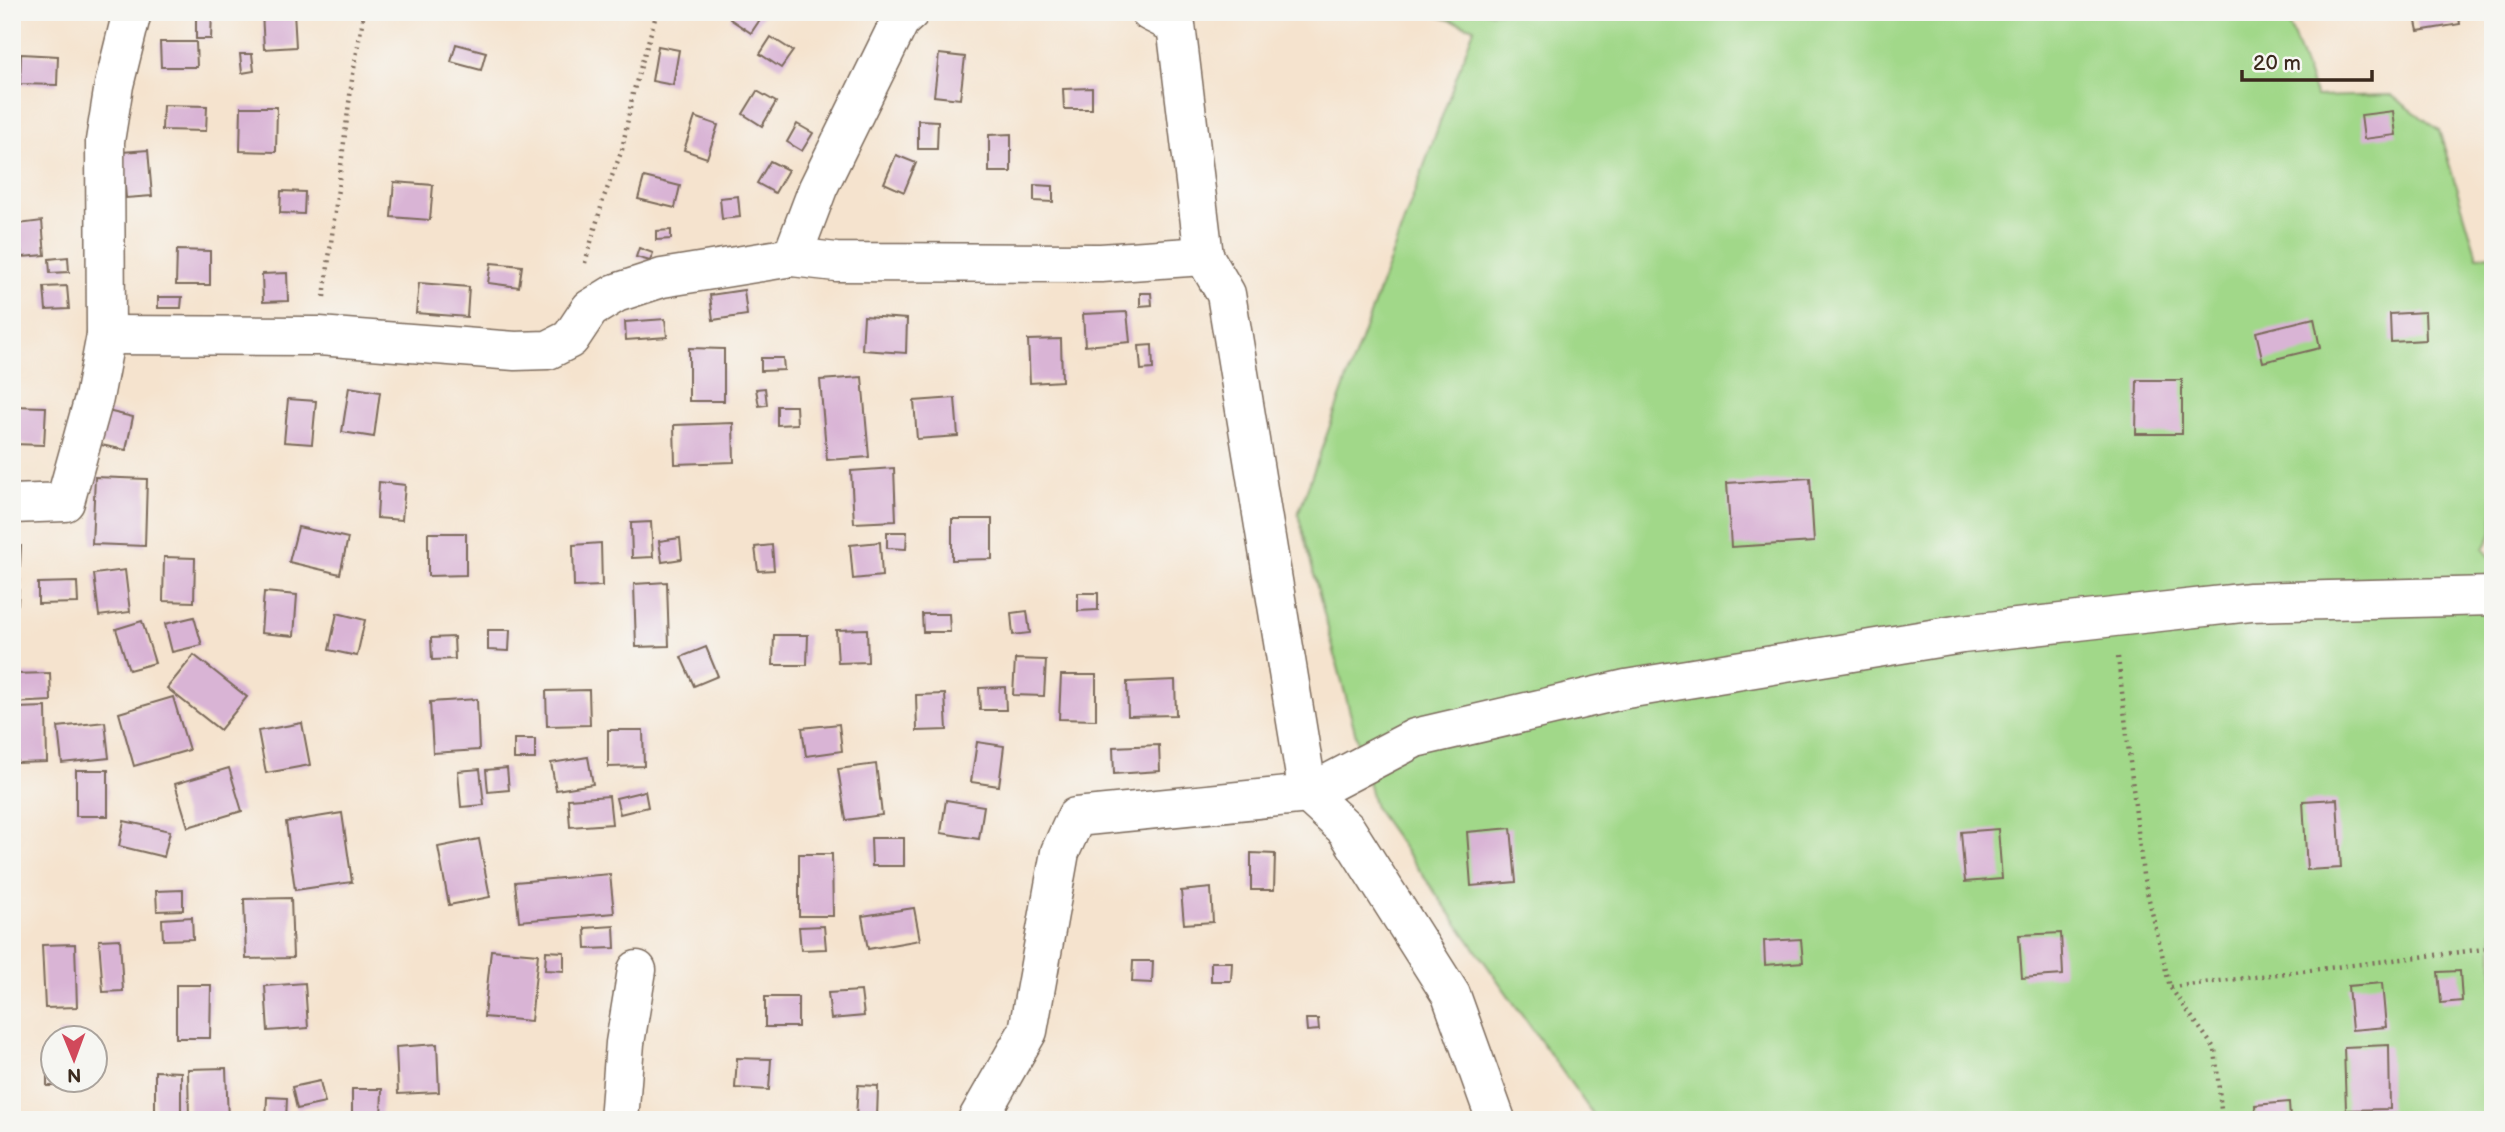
<svg xmlns="http://www.w3.org/2000/svg" width="2505" height="1132" viewBox="0 0 2505 1132" font-family="'Balsamiq Sans',sans-serif">
	<style>
		.green { fill: #a1d889; stroke: #6e8154; stroke-width: 2 }
		.building { fill: #d9b4d5 }
		.lines { fill: none; stroke-linecap: round; stroke-linejoin: round }
		.street-casing { stroke: #7c6b5c; stroke-width: 41 }
		.path { stroke: #7c6b5c; stroke-width: 4.5; stroke-dasharray: 2 5; stroke-linecap: butt }
		.street { stroke: #fff; stroke-width: 38 }
	</style>
	<rect width="100%" height="100%" fill="#f6f6f2"/>
	<filter id="ink" filterUnits="userSpaceOnUse"><feTurbulence type="fractalNoise" baseFrequency=".0143" numOctaves="2"/><feDisplacementMap in="SourceGraphic" scale="14" xChannelSelector="R" yChannelSelector="G"/><feConvolveMatrix kernelMatrix="1 2 1 2 8 2 1 2 1" color-interpolation-filters="sRGB"/></filter>
	<filter id="wash" filterUnits="userSpaceOnUse"><feTurbulence type="fractalNoise" baseFrequency=".00686" numOctaves="4" result="noise"/><feDisplacementMap in="SourceGraphic" scale="28" xChannelSelector="R" yChannelSelector="G"/><feGaussianBlur stdDeviation="1.57" result="paint"/><feColorMatrix in="noise" values="0 0 0 0 0 0 0 0 0 0 0 0 0 0 0 0 0 1.4 0 .05"/><feComposite in="paint" operator="in"/></filter>
	<g filter="url(#wash)">
		<rect width="100%" height="100%" fill="#f5e3ce"/>
		<path class="green" d="M1425,12h860l31,85 75,-2 48,35 38,126 16,-1v277l-9,17 9,13v558h-896l-222,-312 -77,-294 176,-486z"/>
		<g id="blocks">
			<g class="building">
				<path d="M196,12h16l-1,27h-15z"/>
				<path d="M262,12h32l2,35 -32,2z"/>
				<path d="M735,12h30l-14,21 -21,-14z"/>
				<path d="M2414,12h44l2,12 -42,7z"/>
				<path d="M771,37l22,14 -12,17 -21,-14z"/>
				<path d="M160,42h36l1,25h-36z"/>
				<path d="M456,44l30,8 -5,18 -30,-8z"/>
				<path d="M658,46l21,4 -6,35 -21,-4z"/>
				<path d="M21,54l37,2 -1,29 -37,-1z"/>
				<path d="M240,54h12l2,17 -12,2z"/>
				<path d="M939,54l26,3 -5,42 -26,-3z"/>
				<path d="M1092,88v21h-28l-1,-20z"/>
				<path d="M757,91l19,11 -14,24 -19,-12z"/>
				<path d="M163,105l44,1 -1,25 -44,-1z"/>
				<path d="M241,107h36l-1,45 -36,-1z"/>
				<path d="M2393,111l3,24 -32,4 -3,-24z"/>
				<path d="M695,117l23,8 -11,33 -23,-8z"/>
				<path d="M918,120l20,1 -1,28h-19z"/>
				<path d="M797,124l16,9 -11,18 -15,-9z"/>
				<path d="M1011,134v38h-22v-37z"/>
				<path d="M148,150l4,46 -26,2 -4,-46z"/>
				<path d="M896,155l20,8 -12,29 -20,-9z"/>
				<path d="M770,161l18,9 -13,23 -18,-10z"/>
				<path d="M644,177l36,9 -5,22 -37,-9z"/>
				<path d="M394,182l39,3 -3,35 -39,-3z"/>
				<path d="M1034,185l19,1v16l-19,-1z"/>
				<path d="M281,191l24,1 -1,22 -24,-1z"/>
				<path d="M738,196l2,21 -18,2 -2,-21z"/>
				<path d="M42,221l3,34 -23,2 -4,-33z"/>
				<path d="M671,230v9l-15,1v-9z"/>
				<path d="M639,248l14,5 -3,8 -14,-4z"/>
				<path d="M177,250l33,1v34h-34z"/>
				<path d="M68,257l1,15 -19,1 -1,-14z"/>
				<path d="M491,263l31,3 -3,21 -31,-4z"/>
				<path d="M287,273l1,28 -25,1 -1,-28z"/>
				<path d="M419,283l50,4 -2,30 -51,-4z"/>
				<path d="M67,286l2,23 -23,1 -2,-23z"/>
				<path d="M744,290l3,25 -34,5 -3,-25z"/>
				<path d="M1140,293h11l1,12 -12,1z"/>
				<path d="M158,297h24l-1,11h-23z"/>
				<path d="M1127,312l3,30 -45,4 -2,-32z"/>
				<path d="M2425,312l1,28 -35,2 -1,-28z"/>
				<path d="M864,316l43,3 -1,34 -44,-3z"/>
				<path d="M2314,318l6,30 -57,14 -7,-30z"/>
				<path d="M665,319l2,18 -41,3 -1,-18z"/>
				<path d="M1061,339l1,42 -32,2 -2,-43z"/>
				<path d="M1152,345l1,24 -12,1 -2,-24z"/>
				<path d="M689,348l35,1v52h-35z"/>
				<path d="M761,358h22l1,12 -23,1z"/>
				<path d="M862,377l7,80 -42,3 -7,-80z"/>
				<path d="M2137,380h45v54h-46z"/>
				<path d="M349,387l31,5 -6,45 -32,-5z"/>
				<path d="M765,388l2,17 -8,1 -3,-17z"/>
				<path d="M955,398l3,38 -41,3 -3,-38z"/>
				<path d="M288,399l28,2 -4,43 -28,-2z"/>
				<path d="M12,406l34,1 -2,38 -32,-1z"/>
				<path d="M777,406h19l1,18 -20,1z"/>
				<path d="M103,410l30,7 -7,33 -30,-6z"/>
				<path d="M733,423l1,39 -59,2 -1,-39z"/>
				<path d="M894,468l2,53 -42,2 -3,-52z"/>
				<path d="M95,477l52,2 -2,67 -53,-2z"/>
				<path d="M1810,478l4,64 -83,5 -4,-64z"/>
				<path d="M379,482l26,3 -3,35 -25,-2z"/>
				<path d="M952,519h40v40l-40,1z"/>
				<path d="M651,522l2,35 -21,1 -1,-35z"/>
				<path d="M298,527l50,11 -8,36 -51,-12z"/>
				<path d="M887,532h20l-1,17 -19,-1z"/>
				<path d="M428,533h38v42l-38,1z"/>
				<path d="M680,538l2,21 -20,3 -3,-21z"/>
				<path d="M880,542l2,34 -29,3 -3,-34z"/>
				<path d="M601,543l1,43 -28,1 -1,-42z"/>
				<path d="M772,545l2,25 -16,1 -3,-24z"/>
				<path d="M12,546h9l-3,58 -6,-1z"/>
				<path d="M164,557l31,1 -1,44 -31,-1z"/>
				<path d="M125,570l5,42 -31,4 -5,-42z"/>
				<path d="M77,582l1,21 -40,1v-21z"/>
				<path d="M667,582l2,64 -33,1 -2,-63z"/>
				<path d="M264,592l33,3 -3,41 -33,-3z"/>
				<path d="M1078,593h20v17l-20,1z"/>
				<path d="M1027,611l3,22 -17,2 -2,-22z"/>
				<path d="M337,613l28,7 -8,36 -28,-6z"/>
				<path d="M922,614h27l1,18h-27z"/>
				<path d="M194,617l8,28 -30,7 -7,-28z"/>
				<path d="M142,621l13,42 -26,7 -13,-41z"/>
				<path d="M867,629l1,33 -30,1 -2,-33z"/>
				<path d="M488,630h22l-1,21 -21,-1z"/>
				<path d="M774,635h34l-1,30h-34z"/>
				<path d="M454,637l1,22 -23,1 -1,-22z"/>
				<path d="M706,647l12,29 -24,10 -13,-29z"/>
				<path d="M194,655l53,42 -27,33 -53,-42z"/>
				<path d="M1015,659l31,1 -2,36 -31,-1z"/>
				<path d="M50,673l1,28 -38,2 -1,-29z"/>
				<path d="M1061,675h35v45l-37,-1z"/>
				<path d="M1175,680l1,35 -48,1 -1,-34z"/>
				<path d="M1005,687l1,23h-26l-1,-22z"/>
				<path d="M589,690l1,35 -43,1 -1,-35z"/>
				<path d="M945,694l2,36 -30,1 -1,-36z"/>
				<path d="M173,697l16,53 -55,16 -15,-53z"/>
				<path d="M477,699l2,51 -46,3 -3,-51z"/>
				<path d="M46,707l1,55 -30,1 -1,-55z"/>
				<path d="M105,722l4,36 -47,5 -4,-36z"/>
				<path d="M302,723l8,42 -44,8 -8,-42z"/>
				<path d="M839,724l3,27 -36,5 -4,-28z"/>
				<path d="M608,730h35l1,36 -36,1z"/>
				<rect x="514" y="739" width="21" height="20"/>
				<path d="M977,742l27,4 -5,40 -28,-4z"/>
				<path d="M1159,745l1,26 -46,3 -1,-27z"/>
				<path d="M588,757l5,27 -37,6 -5,-27z"/>
				<path d="M876,764l6,51 -36,5 -8,-51z"/>
				<path d="M229,768l13,43 -54,16 -13,-43z"/>
				<path d="M507,768l2,22 -21,2 -2,-22z"/>
				<path d="M480,769l4,36 -23,2 -3,-36z"/>
				<rect x="76" y="770" width="32" height="46"/>
				<path d="M645,791l3,16 -28,7 -4,-16z"/>
				<path d="M609,796l3,28 -42,3 -2,-28z"/>
				<path d="M2337,799l4,69 -34,2 -4,-69z"/>
				<path d="M946,800l38,6 -5,33 -38,-6z"/>
				<path d="M342,813l10,69 -57,8 -9,-68z"/>
				<path d="M124,821l46,10 -6,26 -45,-11z"/>
				<path d="M1511,828l5,54 -45,4 -4,-54z"/>
				<path d="M1998,829l4,50 -37,3 -4,-50z"/>
				<path d="M871,838h33v28h-32z"/>
				<path d="M479,839l11,58 -41,8 -11,-58z"/>
				<path d="M1251,853l24,1 -1,36h-23z"/>
				<path d="M799,854h33l1,62h-34z"/>
				<path d="M610,874l4,39 -95,8 -4,-39z"/>
				<path d="M1211,888l2,34 -29,2 -3,-33z"/>
				<path d="M183,890v20l-26,1 -1,-20z"/>
				<path d="M291,898l2,60 -47,1 -2,-60z"/>
				<path d="M914,908l6,32 -52,9 -6,-33z"/>
				<path d="M192,917l1,22 -30,1 -1,-21z"/>
				<path d="M614,926l1,22 -29,1 -1,-21z"/>
				<path d="M824,926l2,23 -25,1 -2,-23z"/>
				<path d="M2061,933l2,42 -41,3 -3,-43z"/>
				<path d="M120,939l3,52 -20,1 -4,-52z"/>
				<path d="M1801,939l2,23 -38,3 -1,-24z"/>
				<path d="M75,944l2,63 -32,1 -3,-63z"/>
				<path d="M491,950l47,4 -7,67 -47,-4z"/>
				<path d="M546,951l18,1v19l-19,-1z"/>
				<path d="M1133,961h20l-1,22 -20,-1z"/>
				<path d="M1211,962h21l-1,19h-20z"/>
				<path d="M2460,971l2,30 -21,2 -3,-31z"/>
				<path d="M305,983l3,45 -40,3 -3,-45z"/>
				<path d="M2382,983l4,44 -34,3 -4,-44z"/>
				<path d="M176,985h35l-1,53h-34z"/>
				<path d="M861,991l3,25 -33,3 -3,-26z"/>
				<rect x="765" y="997" width="33" height="30"/>
				<path d="M1306,1019h12l1,11 -12,1z"/>
				<path d="M59,1032l31,2 -1,4h-31z"/>
				<path d="M437,1044l2,48 -41,2 -2,-47z"/>
				<path d="M2389,1045l1,64 -44,1 -2,-63z"/>
				<path d="M737,1058l34,1 -2,31 -34,-2z"/>
				<path d="M47,1065h5v15h32l-1,6h-36z"/>
				<path d="M226,1068l2,52h-39l-1,-51z"/>
				<path d="M155,1071l26,1v40l-26,-1z"/>
				<path d="M320,1081l5,22 -28,6 -5,-22z"/>
				<path d="M858,1085l20,1 -1,32 -21,-1z"/>
				<path d="M352,1089h30l-1,31h-29z"/>
				<path d="M267,1097l20,1 -1,22h-20z"/>
				<path d="M2289,1102l1,18h-34l-1,-15z"/>
			</g>
		</g>
	</g>
	<g filter="url(#ink)">
		<use href="#blocks" fill-opacity="0" stroke="#7c6b5c" stroke-width="2"/>
		<g class="lines">
			<g class="street-casing">
				<g id="street">
					<path d="M792,257l26,-69 82,-167 10,-9"/>
					<path d="M106,335l213,1 196,15 33,-1 22,-11 20,-30 26,-16 46,-15 130,-21 44,5 265,1 103,-7"/>
					<path d="M12,504l53,-2 29,-104 12,-63 -1,-194 9,-56 18,-73"/>
					<path d="M619,1120l6,-77 12,-73"/>
					<path d="M977,1120l51,-89 32,-179 16,-35 232,-23 -82,-500 -22,-38 -28,-231 -26,-13"/>
					<path d="M1496,1120l-45,-125 -105,-166 -38,-35 107,-56 211,-49 336,-55 152,-17 136,-15 243,-6"/>
				</g>
			</g>
			<g class="path">
				<path d="M585,263l19,-66 18,-47 11,-57 24,-81"/>
				<path d="M324,297l28,-217 12,-68"/>
				<path d="M2118,657l25,218 27,112 45,62 7,71"/>
				<path d="M2171,987l322,-39"/>
			</g>
			<use href="#street" class="street"/>
		</g>
	</g>
	<rect width="2505" height="1132" fill="none" stroke="#f6f6f2" stroke-width="42"/>
	<g transform="translate(74 1059) rotate(179)"><circle r="33" fill="#f6f6f2" stroke="#aba49d" stroke-width="2"/>
	<path d="M0-5L12 26L0 18L-12 26Z" fill="#d1495b"/>
	<text y="-10" font-size="19" font-weight="bold" text-anchor="middle" fill="#3b2a1e">N</text>
	</g>
	<path d="M2242 70v10h130v-10" fill="none" stroke="#3b2a1e" stroke-width="3.5"/>
	<text x="2253" y="70" font-size="21" fill="#3b2a1e" stroke="#f6f6f2" stroke-width="5" paint-order="stroke">20 m</text>
</svg>
